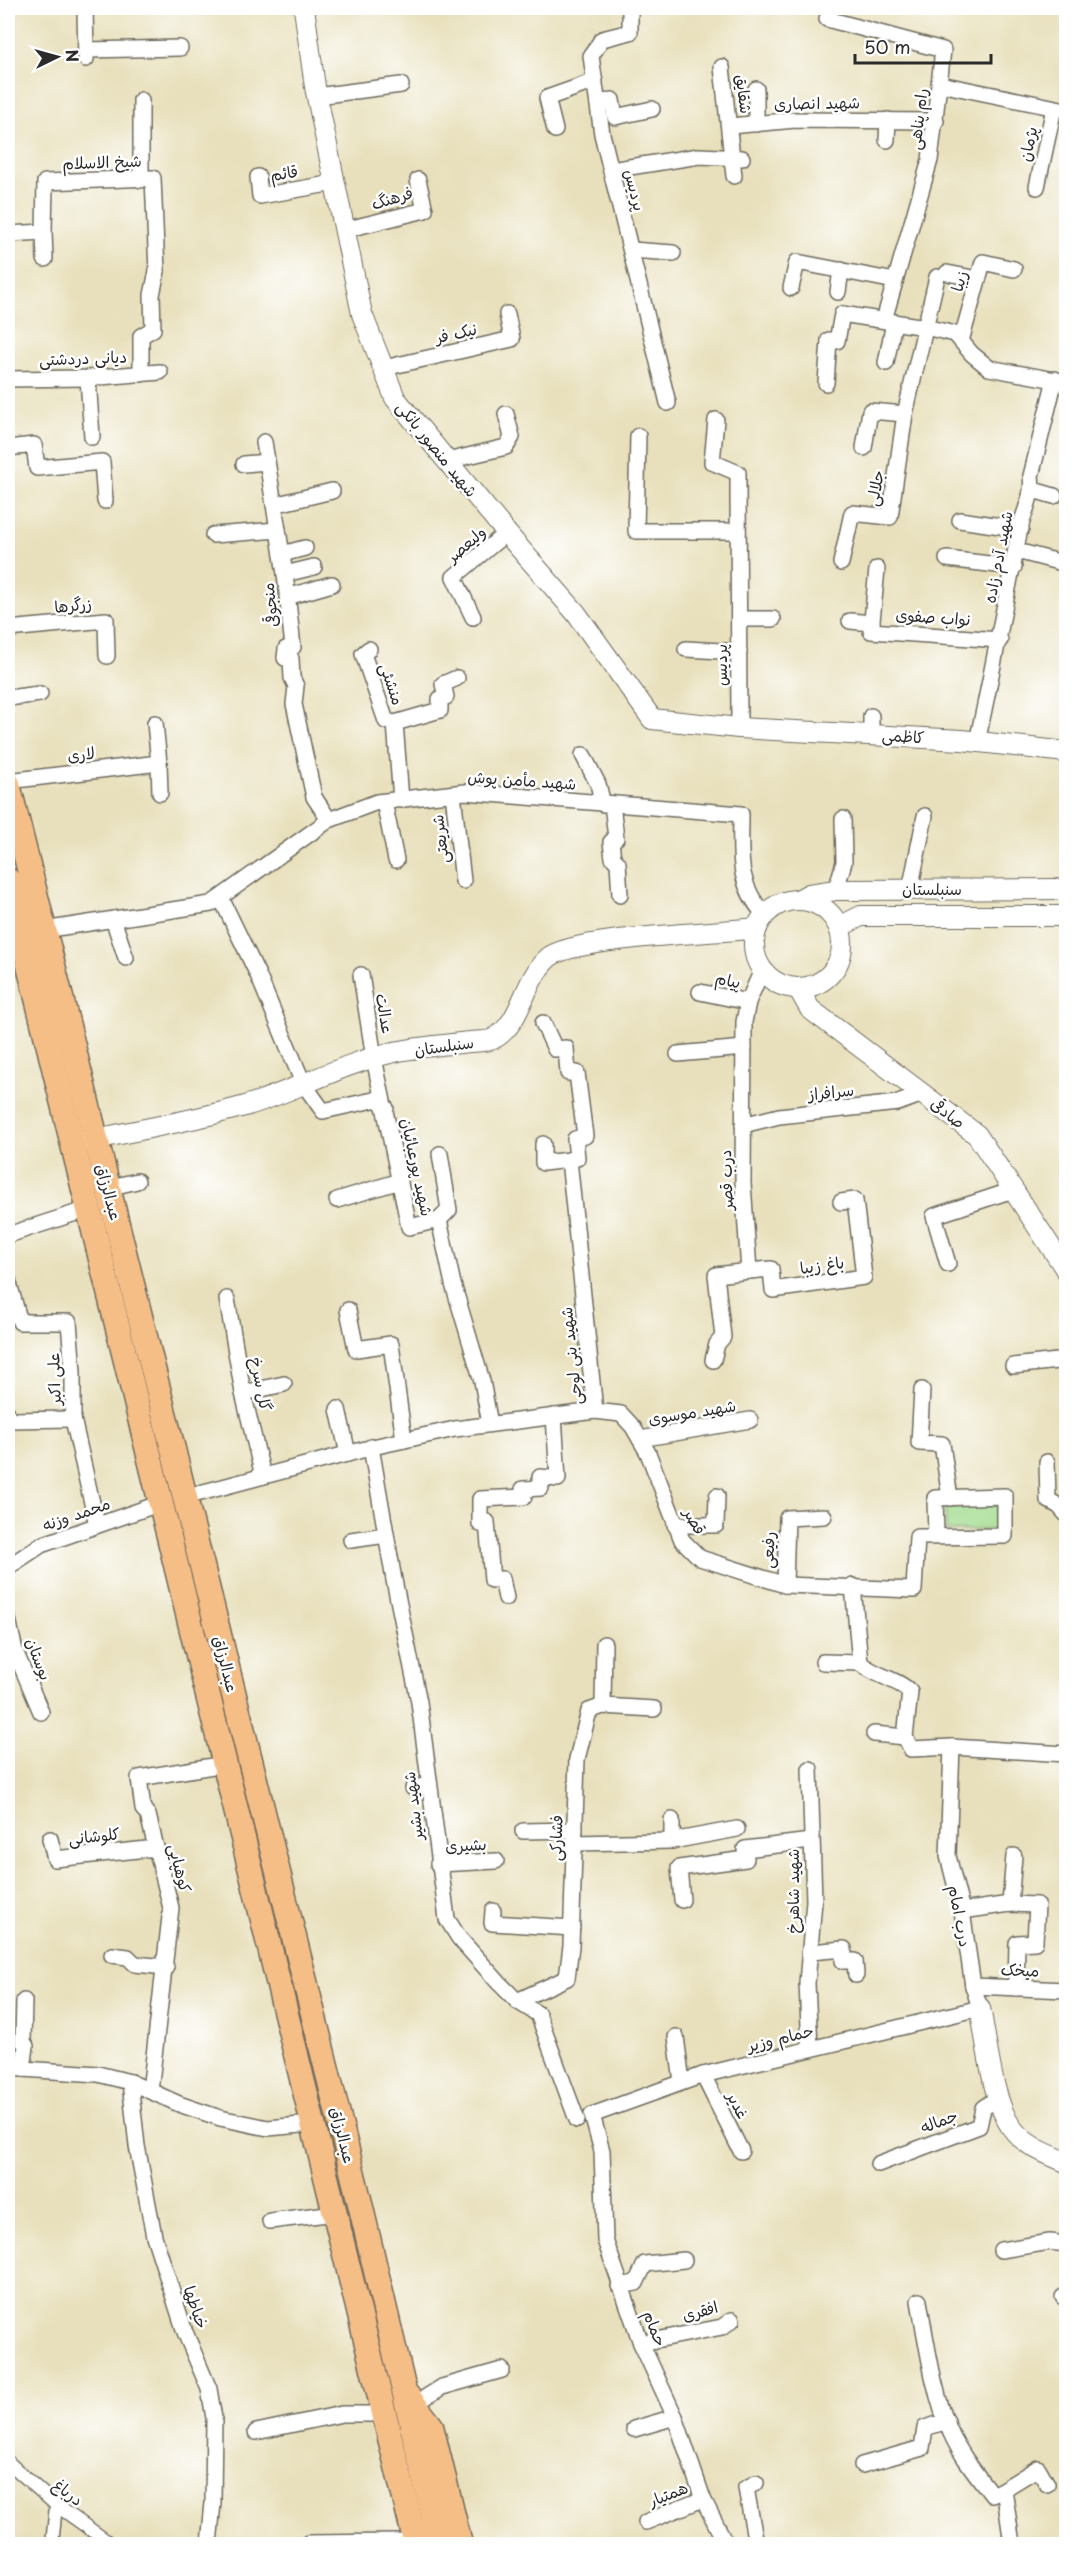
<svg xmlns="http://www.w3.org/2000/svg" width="1074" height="2552" viewBox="0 0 1074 2552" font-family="'Playpen Sans','Playpen Sans Arabic',sans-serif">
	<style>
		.green { fill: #a2dc8e; stroke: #66845c; stroke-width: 1.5 }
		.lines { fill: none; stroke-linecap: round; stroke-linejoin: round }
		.pedestrian-casing { stroke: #6d6a5e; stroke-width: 15 }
		.minor-casing { stroke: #6d6a5e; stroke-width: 18 }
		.tertiary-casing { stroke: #6d6a5e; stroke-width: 22 }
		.primary-casing { stroke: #6d6a5e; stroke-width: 27 }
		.pedestrian { stroke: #fff; stroke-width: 12 }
		.minor { stroke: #fff; stroke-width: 15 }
		.tertiary { stroke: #fff; stroke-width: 20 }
		.primary { stroke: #f6be87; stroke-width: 24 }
		.labels { text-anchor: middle; stroke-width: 5; stroke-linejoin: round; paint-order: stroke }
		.street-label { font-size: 16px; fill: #2b2b2b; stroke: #fff }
	</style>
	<rect width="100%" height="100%" fill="#fff"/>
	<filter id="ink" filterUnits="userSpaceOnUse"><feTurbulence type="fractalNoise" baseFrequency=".0167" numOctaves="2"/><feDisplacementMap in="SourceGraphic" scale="12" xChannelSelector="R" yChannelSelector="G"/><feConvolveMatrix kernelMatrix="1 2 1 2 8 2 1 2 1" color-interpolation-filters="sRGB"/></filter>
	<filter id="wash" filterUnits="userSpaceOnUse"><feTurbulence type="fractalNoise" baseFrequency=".008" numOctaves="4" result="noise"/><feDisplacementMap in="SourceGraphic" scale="24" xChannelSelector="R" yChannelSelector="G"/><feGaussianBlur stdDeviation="1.35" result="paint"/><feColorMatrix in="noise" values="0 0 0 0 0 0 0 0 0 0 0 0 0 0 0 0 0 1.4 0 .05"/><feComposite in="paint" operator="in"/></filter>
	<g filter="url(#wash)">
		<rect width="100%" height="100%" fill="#e8e0bc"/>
		<path class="green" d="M997,1505l1,25 -52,1 -1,-24z"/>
	</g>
	<g filter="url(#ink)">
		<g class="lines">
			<g class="pedestrian-casing">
				<g id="pedestrian">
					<path d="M8,2462l48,43 55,39"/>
					<path d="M52,2544l4,-39"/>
				</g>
			</g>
			<g class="minor-casing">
				<g id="minor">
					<path d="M85,8l1,51"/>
					<path d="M630,8v24l-28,7 -11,17 11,78 66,269"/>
					<path d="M831,8l-4,11 116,31 -13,110 -46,160"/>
					<path d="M86,50l94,-2"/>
					<path d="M722,67l12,109"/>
					<path d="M940,84l126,26"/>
					<path d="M317,96l84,-11"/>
					<path d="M598,103l14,-3 3,17 37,-8"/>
					<path d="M756,124v-35"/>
					<path d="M730,126l65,-6 141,1"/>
					<path d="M555,130l-8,-32 48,-17"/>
					<path d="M887,140l1,-20"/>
					<path d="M611,170l88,-14 43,2"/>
					<path d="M258,177l2,19 74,-13"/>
					<path d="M141,180v-80"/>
					<path d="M1037,187l17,-79"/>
					<path d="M344,230l81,-20 -7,-30"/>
					<path d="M44,232l1,27"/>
					<path d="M8,234l36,-2 1,-50 108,-4 4,93 -5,24 1,34 -12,7v38"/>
					<path d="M631,250l42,3"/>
					<path d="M947,273l31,6"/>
					<path d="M791,288l6,-26 98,19"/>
					<path d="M838,292l3,-22"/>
					<path d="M961,341l22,-79 31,7"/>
					<path d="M886,363l8,-41"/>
					<path d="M384,368l128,-29 -5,-25"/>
					<path d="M88,378l4,59"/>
					<path d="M8,379l80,-1 72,-6"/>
					<path d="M826,383l3,-43 8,1 5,-27 83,13 30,7 17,20 17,14 77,14"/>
					<path d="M716,420l-4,42 26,11 1,255"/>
					<path d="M638,436l-2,95h102"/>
					<path d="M264,442l21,132 8,73 -7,2 -1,9 6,1 1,19 4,8 -2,18 20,93 15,23"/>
					<path d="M8,448l26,-3 3,23 65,-6 3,39"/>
					<path d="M864,448l6,-37 35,3"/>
					<path d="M447,461l59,-14 6,-10 -6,-23"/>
					<path d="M244,464l23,-2"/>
					<path d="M1033,490l21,6"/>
					<path d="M274,505l58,-14"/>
					<path d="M960,520l61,9"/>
					<path d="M213,535l65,-5"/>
					<path d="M1017,551l49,13"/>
					<path d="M282,554l23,-6"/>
					<path d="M947,559l67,8"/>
					<path d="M841,563l11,-50 38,4 15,-103 32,-137"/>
					<path d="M877,569l-6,62 129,9"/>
					<path d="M285,574l29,-7"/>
					<path d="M287,597l45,-13"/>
					<path d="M473,617l-19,-40 52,-44"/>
					<path d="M739,619h34"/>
					<path d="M850,621l22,2"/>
					<path d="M8,629l98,-9 1,36"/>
					<path d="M369,649l-6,5 23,67 9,2 6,77"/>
					<path d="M686,649l53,3"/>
					<path d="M8,698l32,-4"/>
					<path d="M871,716v18"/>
					<path d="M395,723l45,-13v-11l6,-2 -3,-13 14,-6"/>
					<path d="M977,742c16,-71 28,-142 43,-213 4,-18 14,-34 11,-53l24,-97"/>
					<path d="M583,755l15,29 5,20"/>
					<path d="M159,763l1,30"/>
					<path d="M8,781l151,-18 -4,-40"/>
					<path d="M453,794l10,87"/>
					<path d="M384,802l12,58"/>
					<path d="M612,804l4,34 -5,4 2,16 5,5 2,32"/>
					<path d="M836,890l8,-28 -1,-43"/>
					<path d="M910,890l15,-74"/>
					<path d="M221,898l37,77 45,108 20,28 55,-12 8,9"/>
					<path d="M113,919l13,39"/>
					<path d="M44,930l167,-26 118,-84 48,-18 88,-10 276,22c0,40 -5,70 24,101"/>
					<path d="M361,975l13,83 35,169 30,-7 14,64 29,97 8,43"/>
					<path d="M700,992l48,10"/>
					<path d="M543,1023l12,26 11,-1 2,25h9l8,63 -10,3 2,19 -8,2 26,251"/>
					<path d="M678,1054l66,-6"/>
					<path d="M743,1125l36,-9 119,-13 25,-9"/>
					<path d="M543,1144v19l26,-3"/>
					<path d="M107,1188l30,-7"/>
					<path d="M337,1200l63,-19"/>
					<path d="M439,1220l10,-10 -9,-56"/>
					<path d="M8,1235l80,-26"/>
					<path d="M948,1264l-14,-48 79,-26"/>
					<path d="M749,1271l22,-2 2,21 91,-13 -9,-77 -14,2"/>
					<path d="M8,1280l12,42h49l4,50v47l24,106"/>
					<path d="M227,1299l16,94 20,83"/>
					<path d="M348,1310l8,39 35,-5 13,96"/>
					<path d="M713,1360l4,-16 6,-7 -7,-62 33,-4 -6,-88 1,-161 4,-20 14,-32"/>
					<path d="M1013,1366l53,-6"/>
					<path d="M922,1390l-3,53 23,1 8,54"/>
					<path d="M243,1393l41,-9"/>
					<path d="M338,1409l10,45"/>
					<path d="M8,1414l1,6 64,-1"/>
					<path d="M640,1439l110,-19"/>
					<path d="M371,1447l23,133 25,122 28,217 12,19 40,45 18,18 21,13 39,106"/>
					<path d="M1047,1462l1,38 11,6 7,8"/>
					<path d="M185,1497l192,-51 78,-17 140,-18 26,3 12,13 15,26 34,87 18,18 85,27 129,5 3,-53 88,-1v-40l-70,2 1,38"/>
					<path d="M675,1525h41l1,-29"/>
					<path d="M351,1540l35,-5"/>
					<path d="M8,1567l33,-22 120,-42"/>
					<path d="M785,1585l2,-67 37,-2"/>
					<path d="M853,1586l7,77c15,13 40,17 50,29l-5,45 6,12 41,-2 114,7"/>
					<path d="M506,1598l-4,-19 -10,1 -5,-58 -7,2v-25l44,-2 -1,-8 18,-1 -1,-11 18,2 -4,-63"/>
					<path d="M8,1619l7,32 26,61"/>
					<path d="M823,1662l37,1"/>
					<path d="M603,1706l1,-62"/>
					<path d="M874,1734l31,3"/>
					<path d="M413,1788l16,-3"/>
					<path d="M672,1820v21"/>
					<path d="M523,1831l52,-1"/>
					<path d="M50,1839l5,20 101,-11"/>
					<path d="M574,1843l98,-2 65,-12"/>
					<path d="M438,1864l58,-3"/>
					<path d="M682,1900l-3,-32 67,-9 -1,-10 66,-8"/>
					<path d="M1010,1904l4,-48"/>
					<path d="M493,1911l-1,12 80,5"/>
					<path d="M962,1911l48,-7 27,1 -2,37 -18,1 -1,45"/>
					<path d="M810,1952l34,-3 -1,12h12l1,14"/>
					<path d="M112,1955l16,2 7,7 31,3"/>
					<path d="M973,1986l93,4"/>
					<path d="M517,2001l50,-23 4,-32 6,-187 12,-48 14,-5 51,3"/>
					<path d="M676,2037l6,45"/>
					<path d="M810,2048l-3,-65 7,-82 -4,-132"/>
					<path d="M8,2068l90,6 32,8 49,22 41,14 48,10 44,-4"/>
					<path d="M23,2069l3,-23 -3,-5 1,-40"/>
					<path d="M703,2075l38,76"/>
					<path d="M130,2082l7,64 17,90 31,96 24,57 5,29 -1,85 -4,41"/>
					<path d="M150,2091l21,-183 -23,-93 -5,-6 -4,-31 86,-14"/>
					<path d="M878,2164l101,-38 4,-18 16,-11"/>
					<path d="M270,2221l65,-8"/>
					<path d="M1001,2250l49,-8 16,2"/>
					<path d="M619,2286l17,-3 9,-19 39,-4"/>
					<path d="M1063,2297l3,-1"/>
					<path d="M919,2301c7,38 15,97 32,132 10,23 26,42 41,62l12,-6 8,55"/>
					<path d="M641,2343l81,-16 10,-7"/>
					<path d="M415,2404l27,-17 60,-17"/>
					<path d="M634,2429l41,-12"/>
					<path d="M256,2432l86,-18h30"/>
					<path d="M862,2465l60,-17 3,-20 22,-7"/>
					<path d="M756,2483l-10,5 10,56"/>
					<path d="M1004,2489l34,-21 9,16"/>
					<path d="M646,2522l57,-23"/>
					<path d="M308,2543l91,-1"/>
					<path d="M726,2544l-23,-45 -28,-82 -34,-74 -36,-103 -3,-89 -10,-36 111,-40 277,-67 -7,-22 -11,-75 -14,-55 4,-109"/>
				</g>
			</g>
			<g class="tertiary-casing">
				<g id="tertiary">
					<path d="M304,8l11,79 47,227 33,84 115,139 66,76 76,106 87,9 223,12 104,12"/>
					<path d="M798,900l11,-6 27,-4 230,-1"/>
					<circle cx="798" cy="944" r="44"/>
					<path d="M839,927l22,-11h205"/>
					<path d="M798,988l12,21 167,126 89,135"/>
					<path d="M82,1142c54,-12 110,-21 163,-36 50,-15 94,-41 145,-53 26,-6 54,-8 80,-11 7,-1 17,0 23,-3 30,-16 29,-57 55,-81 23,-21 170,-25 209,-30"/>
					<path d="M980,2008c7,34 12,93 32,120 13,18 35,26 54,34"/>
				</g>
			</g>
			<g class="primary-casing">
				<g id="primary">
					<path d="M8,784l351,1415 81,345"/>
					<path d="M8,880l408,1664"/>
					<path d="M406,2394l25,32 29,118"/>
				</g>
			</g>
			<use href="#pedestrian" class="pedestrian"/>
			<use href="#minor" class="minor"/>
			<use href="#tertiary" class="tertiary"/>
			<use href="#primary" class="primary"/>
		</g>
	</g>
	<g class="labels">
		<g class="street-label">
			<text transform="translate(744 94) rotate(83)" y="6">شقایق</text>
			<text transform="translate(817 103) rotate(-1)" y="6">شهید انصاری</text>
			<text transform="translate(918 119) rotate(-83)" y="6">رام پناهی</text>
			<text transform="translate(1028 144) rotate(-78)" y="6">پژمان</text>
			<text transform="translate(102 162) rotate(-2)" y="6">شیخ الاسلام</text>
			<text transform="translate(284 173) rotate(-10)" y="6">قائم</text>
			<text transform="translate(635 190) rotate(76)" y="6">پردیس</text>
			<text transform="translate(392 198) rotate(-17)" y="6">فرهنگ</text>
			<text transform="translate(959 281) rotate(-74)" y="6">زیبا</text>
			<text transform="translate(456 333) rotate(-13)" y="6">نیک فر</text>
			<text transform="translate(83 358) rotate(-2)" y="6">دیانی دردشتی</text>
			<text transform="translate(437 449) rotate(51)" y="6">شهید منصور بانکی</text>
			<text transform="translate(875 488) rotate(-80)" y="6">جلالی</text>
			<text transform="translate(466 544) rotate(-41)" y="6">ولیعصر</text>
			<text transform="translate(998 557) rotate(-79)" y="6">شهید آدم زاده</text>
			<text transform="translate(73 605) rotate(-6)" y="6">زرگرها</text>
			<text transform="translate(270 605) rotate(-96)" y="6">منجوقی</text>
			<text transform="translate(933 617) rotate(4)" y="6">نواب صفوی</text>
			<text transform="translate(721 665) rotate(-90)" y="6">پردیس</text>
			<text transform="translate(392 684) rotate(71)" y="6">منشئی</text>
			<text transform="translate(903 736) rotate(4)" y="6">کاظمی</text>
			<text transform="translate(81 754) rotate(-7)" y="6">لاری</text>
			<text transform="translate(522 780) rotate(4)" y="6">شهید مأمن پوش</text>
			<text transform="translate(440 839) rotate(-97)" y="6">شریعتی</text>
			<text x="932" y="895">سنبلستان</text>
			<text transform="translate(728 980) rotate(12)" y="6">پیام</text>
			<text transform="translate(385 1014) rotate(81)" y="6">عدالت</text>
			<text transform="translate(444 1046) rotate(-8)" y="6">سنبلستان</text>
			<text transform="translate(831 1092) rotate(-6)" y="6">سرافراز</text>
			<text transform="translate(948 1113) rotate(38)" y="6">صادقی</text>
			<text transform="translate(417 1167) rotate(78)" y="6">شهید پورعبائیان</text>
			<text transform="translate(726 1180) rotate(-92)" y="6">درب قصر</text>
			<text transform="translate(109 1192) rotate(75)" y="6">عبدالرزاق</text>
			<text transform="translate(822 1265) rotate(-8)" y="6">باغ زیبا</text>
			<text transform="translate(571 1356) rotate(-96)" y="6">شهید بنی لوحی</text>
			<text transform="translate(54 1379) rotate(-92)" y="6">علی اکبر</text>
			<text transform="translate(261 1384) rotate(79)" y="6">گل سرخ</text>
			<text transform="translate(692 1412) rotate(-9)" y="6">شهید موسوی</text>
			<text transform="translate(76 1514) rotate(-19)" y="6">محمد وزنه</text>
			<text transform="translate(695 1521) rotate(60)" y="6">قصر</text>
			<text transform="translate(768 1550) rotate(-88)" y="6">رفیعی</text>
			<text transform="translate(39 1659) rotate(69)" y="6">بوستان</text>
			<text transform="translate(226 1664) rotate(76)" y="6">عبدالرزاق</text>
			<text transform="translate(413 1806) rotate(-97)" y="6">شهید بشیر</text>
			<text transform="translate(94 1836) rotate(-6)" y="6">کلوشانی</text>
			<text transform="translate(556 1838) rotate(-88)" y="6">فشارکی</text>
			<text transform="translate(466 1845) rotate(-3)" y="6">بشیری</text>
			<text transform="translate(180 1868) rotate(76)" y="6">کوهپایی</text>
			<text transform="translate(793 1891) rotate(-90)" y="6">شهید شاهرخ</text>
			<text transform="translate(960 1916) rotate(79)" y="6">درب امام</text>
			<text transform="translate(1020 1970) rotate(2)" y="6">میخک</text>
			<text transform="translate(780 2038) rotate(-14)" y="6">حمام وزیر</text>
			<text transform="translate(738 2105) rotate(63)" y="6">غدیر</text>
			<text transform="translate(939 2121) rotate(-21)" y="6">جماله</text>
			<text transform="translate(343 2135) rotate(76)" y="6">عبدالرزاق</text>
			<text transform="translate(196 2307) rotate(71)" y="6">خیاطها</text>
			<text transform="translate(700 2311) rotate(-15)" y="6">افقری</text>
			<text transform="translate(655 2328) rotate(68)" y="6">حمام</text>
			<text transform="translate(68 2492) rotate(38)" y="6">درباغ</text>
			<text transform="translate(668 2494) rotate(-22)" y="6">همتیار</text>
		</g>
	</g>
	<rect width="1074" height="2552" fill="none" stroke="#fff" stroke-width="30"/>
	<g transform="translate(57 57) rotate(85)" stroke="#ffffff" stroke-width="4.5" paint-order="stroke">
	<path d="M0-4.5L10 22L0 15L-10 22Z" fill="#2b2b2b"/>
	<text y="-9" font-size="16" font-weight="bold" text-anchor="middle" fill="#2b2b2b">N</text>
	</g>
	<path d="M855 54v9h136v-9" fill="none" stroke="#2b2b2b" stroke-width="3"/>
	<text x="864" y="54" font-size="18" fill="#2b2b2b" stroke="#ffffff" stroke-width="4.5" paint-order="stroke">50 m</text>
</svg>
